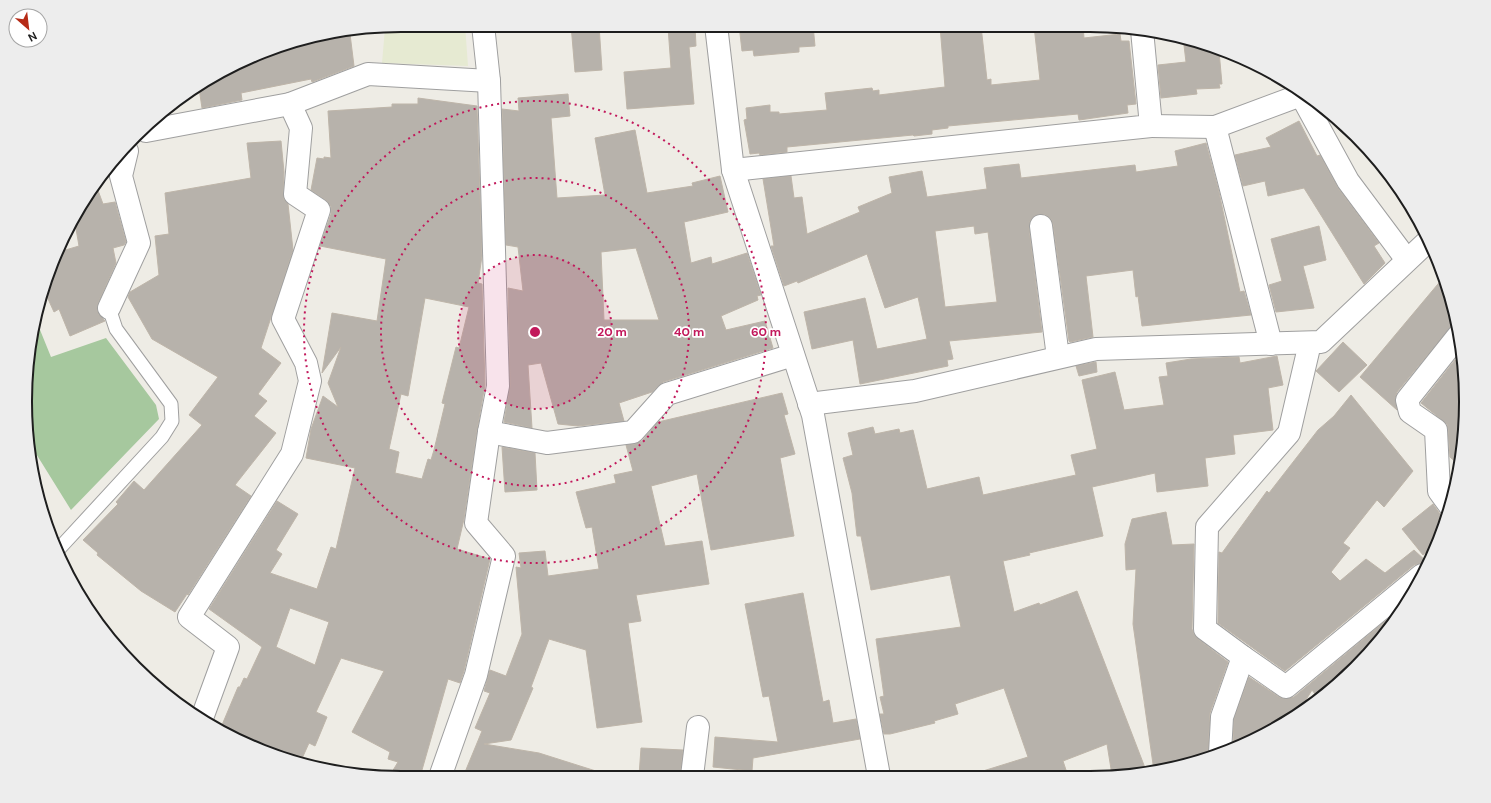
<svg xmlns="http://www.w3.org/2000/svg" width="1491" height="803" viewBox="0 0 1491 803" font-family="'DM Sans',sans-serif">
	<style>
		.farmland { fill: #e6ead2 }
		.forest { fill: #a6c89e }
		.building { fill: #b7b2ab; stroke: #beb5a9; fill-rule: evenodd }
		.lines { fill: none; stroke-linecap: round; stroke-linejoin: round }
		.service-casing { stroke: #9f9f9f; stroke-width: 15 }
		.minor-casing { stroke: #9f9f9f; stroke-width: 24 }
		.service { stroke: #fff; stroke-width: 13 }
		.minor { stroke: #fff; stroke-width: 22 }
		.ring { fill: none; stroke: #c2185b; stroke-width: 2; stroke-dasharray: 2 4 }
		.rim { fill: none; stroke: #1e1e1e; stroke-width: 2 }
		.centre { fill: #c2185b; stroke: #fff; stroke-width: 2 }
		.ring-label { font-size: 12px; text-anchor: middle; font-weight: bold; fill: #c2185b; stroke: #fff; stroke-width: 3.5; stroke-linejoin: round; paint-order: stroke }
	</style>
	<rect width="100%" height="100%" fill="#eeece5"/>
	<path class="farmland" d="M402,25h63l3,41 -86,-3 3,-35z"/>
	<path class="forest" d="M36,320l15,37 55,-19 50,67 3,14 -88,91 -41,-66 -4,-18z"/>
	<g class="building">
		<path d="M571,25h28l3,45 -27,2z"/>
		<path d="M685,25h2v2l8,-1 1,20 -7,1 5,57 -67,5 -3,-37 47,-4 -3,-41z"/>
		<path d="M739,25h74l2,21 -16,1v5l-45,4 -1,-6 -11,1z"/>
		<path d="M940,26h41l6,54 4,-1v6l49,-5 -6,-54h49l1,12 36,-4 1,7h8l7,63 -9,1 1,8 -49,7 -1,-6 -130,12v2l-16,2v4l-18,2 -1,-1 -126,12v5l-27,3 -1,-2 -9,1 -6,-34 3,-1 -1,-11 24,-3v7h9v2l48,-4 -2,-17 47,-5 1,3 6,-1v5l66,-8z"/>
		<path d="M350,34l4,32 -42,16 -1,-3 -70,14 1,7 -40,8 -3,-20 81,-43z"/>
		<path d="M1183,37l36,14 3,33h-3l1,4 -24,1 1,5 -36,4 -3,-33 28,-3z"/>
		<path d="M568,94l2,22 -19,2 6,80 48,-3 -10,-57 40,-8 12,63 46,-7 -1,-3 28,-7 8,36 -44,10 7,41 20,-6 1,7 35,-11 14,42 -4,1 1,4 -37,16 5,14 39,-9 8,27 -110,34 -11,10 -33,11 5,18 -46,5 -20,-2 -17,-61 -13,2 4,63 -28,-6 6,-36 -2,-98 15,3 -5,-44 -12,-2 -4,-136 17,2 -1,-13zM636,248l23,72h-55l-3,-68z"/>
		<path d="M418,98l59,8 5,150 -4,27 4,1 3,101 -8,45 -13,89 -7,30 33,10 -26,112 -4,12 -12,-4 -28,98h-31l9,-15 -10,-3 2,-7 -38,-20 32,-61 -43,-13 -25,54 11,5 -12,29 -6,-3 -9,20 -74,-30 2,-6 -6,-2 16,-38h2l4,-9 3,1 15,-32 -53,-38 68,-108 21,13 -22,36 6,4 -12,19 47,16 14,-42 5,2 19,-81 -49,-10 5,-29 12,-33 15,11 -10,-24 13,-36 -19,26 10,-60 45,8 9,-62 -66,-13 11,-32v-8l-5,-6 -15,-10 6,-32 7,1v-2l7,1 -3,-47 64,-4v-3h26zM425,298l44,9 -10,41 -3,-1 -14,56 3,1 -11,46 -3,10 -3,-1 -6,20 -27,-6 4,-21 -10,-3 12,-55 7,2zM290,608l39,14 -14,43 -39,-18z"/>
		<path d="M1299,121l18,35 3,-1 18,33 41,55 -5,3 11,17 -21,21 -60,-96 -36,8 -3,-15 -22,5 -8,-31 36,-8 -5,-9z"/>
		<path d="M281,141l3,31 -1,21 1,7 4,4 5,46 -32,98 20,15 -23,31 9,7 -13,15 22,17 -41,52 16,11 -63,99 -1,-1 -12,18 -34,-21 -44,-36 1,-2 -15,-13 35,-36 -2,-2 18,-21 10,9 58,-65 -13,-10 29,-38 -66,-38 -24,-42 2,-5 29,-17 -4,-39 14,-2 -4,-41 86,-15 -4,-35z"/>
		<path d="M1206,143l13,49 21,100 4,-1 7,24 -109,11 -4,-30 -2,1 -3,-27 -47,6 7,61 -23,5 -1,-1 -16,-117 -2,-5 -5,-4 -7,-1 -5,2 -4,5 -1,7 13,104 -93,9 4,18 -6,1 1,6 -88,18 -7,-44 -41,9 -8,-37 61,-14 12,51 50,-10 -9,-42 -33,11 -18,-54 -69,29 -1,-2 -13,5 -13,-40h3l-11,-67 28,-3 3,22 8,-1 5,37 53,-22 -2,-5 34,-14 -3,-16 33,-6 5,26 60,-8 -3,-21 35,-4 2,14 114,-13 1,7 42,-6 -3,-15zM974,226l1,8 13,-2 9,70 -52,5 -10,-76z"/>
		<path d="M96,185l7,19 12,-2 11,40 -2,3 -11,3 3,15 -18,40 -1,7 2,5 6,6 -35,15 -11,-27 -5,3 -10,-22 18,-39 17,-5 -4,-23 13,-30z"/>
		<path d="M1319,226l7,34 -23,6 11,42 -38,4 -7,-27 13,-4 -11,-42z"/>
		<path d="M1443,278l10,26 3,16 -59,72 -2,6 2,12 -37,-33z"/>
		<path d="M1343,342l24,23 -28,27 -23,-21z"/>
		<path d="M1277,356l6,29 -15,3 5,42 -40,5 2,19 -30,4 3,28 -51,6 -2,-19 -63,14 11,49 -74,17 1,2 -27,6 11,51 25,-9 1,2 37,-14 70,182 -9,2h-26l-5,-31 -44,17 3,9 -17,5h-65l-1,-4 45,-14 -24,-69 -49,16 3,10 -24,7 1,2 -45,11h-6l-4,-20h4l-4,-17 4,-1 -8,-57 85,-12 -11,-52 -79,15 -10,-54h-4l-5,-43 -9,-35 10,-3 -5,-22 25,-6 2,7 24,-5 1,4 13,-3 14,59 52,-12 4,18 93,-20 -5,-20 26,-6 -15,-69 33,-8 9,38 40,-5 -5,-28 9,-1 -2,-13 25,-4 48,-2 1,6z"/>
		<path d="M1455,360l8,6 2,11 -2,73 -4,15 -9,-8 -2,-28 -1,-5 -26,-21z"/>
		<path d="M1096,362l1,10 -18,4 -3,-10z"/>
		<path d="M782,393l6,21 -4,1 11,39 -15,4 14,78 -83,14 -14,-76 -46,12 14,60 37,-5 7,43 -73,11 5,26 -13,2 14,99 -45,6 -11,-78 -37,-11 -18,48 2,1 -22,52 -27,4 55,9 60,19v5h-136l19,-46 -7,-3 15,-35 -6,-2 6,-21 16,6 16,-42 -6,-67 5,1 -2,-15 26,-2 3,25 51,-7 -7,-42 -6,1 -10,-36 40,-9 -2,-8 19,-4 -7,-26 9,-1 7,-3 16,-19z"/>
		<path d="M1351,395l62,76 -29,36 -7,-7 -34,43 7,5 -19,24 9,9 26,-22 19,14 29,-23 14,13h-8l-6,2 -129,106 -67,-48 1,-71 3,1 45,-62 2,2 49,-63 16,-14z"/>
		<path d="M502,447l33,6 2,37 -32,2z"/>
		<path d="M1433,504l7,10 7,4 -11,27 -13,10 -21,-26z"/>
		<path d="M1166,512l6,33 22,-1 -2,85 2,5 4,5 30,23 -18,51 -2,39 1,6 -55,13 -21,-147 3,-55 -10,1 -1,-26 7,-25z"/>
		<path d="M803,593l20,109 6,-2 4,23 23,-4 4,20 -107,19 -1,13 -39,-4 2,-30 63,5 -9,-46 -6,1 -18,-93z"/>
		<path d="M1401,608l-45,60 -38,30 -6,-8 -16,26 -63,31 1,-28 15,-42 30,20 7,2 8,-2z"/>
		<path d="M641,748l42,2 -3,26h-41z"/>
	</g>
	<g class="lines">
		<g class="service-casing">
			<path id="service" d="M57,551l105,-114 10,-16 -1,-17 -55,-75 -7,-21"/>
		</g>
		<g class="minor-casing">
			<g id="minor">
				<path d="M716,25l17,145 80,245 66,361"/>
				<path d="M1151,126l64,1 86,-32 47,86 59,79"/>
				<path d="M1215,127l56,217"/>
				<path d="M146,131l144,-27 78,-30 121,7"/>
				<path d="M733,170l418,-44 -9,-96"/>
				<path d="M1041,226l17,131"/>
				<path d="M109,308l30,-65 -18,-67 6,-25"/>
				<path d="M809,404l106,-13 181,-42 225,-7 108,-102"/>
				<path d="M489,432l58,11 86,-11 34,-38 126,-39"/>
				<path d="M1450,506l-11,-15 -3,-61 -26,-18 -3,-12 51,-64"/>
				<path d="M1243,657l43,30 136,-112"/>
				<path d="M202,718l26,-71 -39,-30 103,-163 18,-73 -4,-18 -23,-44 36,-109 -24,-16 6,-66 -11,-24"/>
				<path d="M1220,753l2,-36 21,-60 -38,-28 2,-102 82,-94 21,-90"/>
				<path d="M692,776l6,-49"/>
				<path d="M440,777l36,-102 28,-119 -28,-33 13,-91 9,-46 -9,-305 -6,-56"/>
			</g>
		</g>
		<use href="#service" class="service"/>
		<use href="#minor" class="minor"/>
	</g>
	<circle cx="535" cy="332" r="77" fill="#c2185b" fill-opacity=".12"/>
	<g class="ring">
		<circle cx="535" cy="332" r="77"/>
		<circle cx="535" cy="332" r="154"/>
		<circle cx="535" cy="332" r="231"/>
	</g>
	<path d="M0 0H1491V803H0ZM401 32H1090A369 369 0 0 1 1459 401V402A369 369 0 0 1 1090 771H401A369 369 0 0 1 32 402V401A369 369 0 0 1 401 32Z" fill="#ededed" fill-rule="evenodd"/>
	<path class="rim" d="M401 32H1090A369 369 0 0 1 1459 401V402A369 369 0 0 1 1090 771H401A369 369 0 0 1 32 402V401A369 369 0 0 1 401 32Z"/>
	<circle cx="535" cy="332" r="6" class="centre"/>
	<g class="ring-label">
		<text x="612" y="336">20 m</text>
		<text x="689" y="336">40 m</text>
		<text x="766" y="336">60 m</text>
	</g>
	<g transform="translate(28 28) rotate(152)"><circle r="19" fill="#ffffff" stroke="#a5a5a5"/>
	<path d="M0-3L7 15L0 10L-7 15Z" fill="#b62a16"/>
	<text y="-6" font-size="11" font-weight="bold" text-anchor="middle" fill="#1e1e1e">N</text>
	</g>
</svg>
